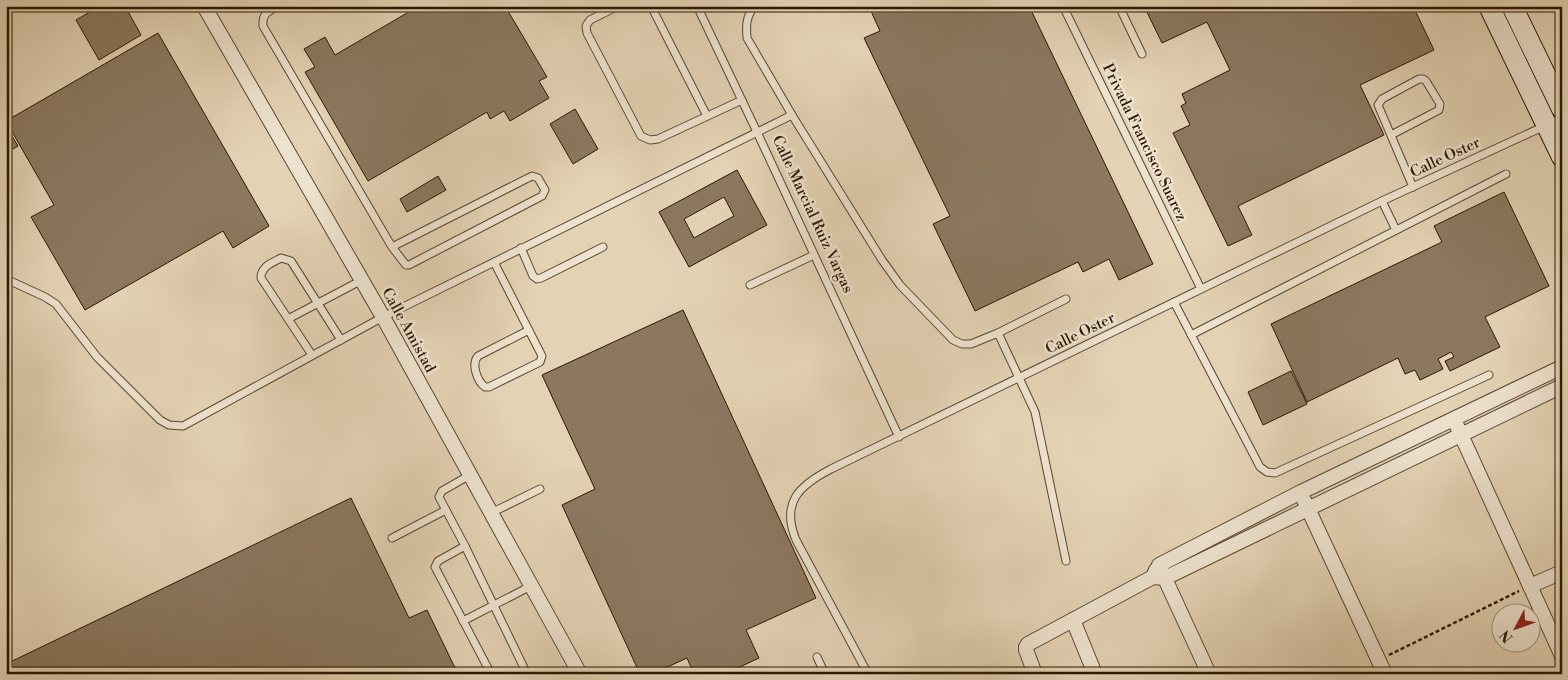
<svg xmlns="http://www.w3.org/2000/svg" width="1568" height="680" viewBox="0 0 1568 680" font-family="'Libre Bodoni',serif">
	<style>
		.building { fill: #8b785f; stroke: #2b1702; fill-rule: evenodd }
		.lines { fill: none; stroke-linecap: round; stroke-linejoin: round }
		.service-casing { stroke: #59462e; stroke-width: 9 }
		.minor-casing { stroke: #59462e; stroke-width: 16 }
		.secondary-casing { stroke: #2b1702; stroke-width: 22 }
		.path { stroke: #2b1702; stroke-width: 2.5; stroke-dasharray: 4 2.5; stroke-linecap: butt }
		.service { stroke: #ede2ce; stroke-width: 7 }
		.minor { stroke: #ede2ce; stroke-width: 14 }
		.secondary { stroke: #ede2ce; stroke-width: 20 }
		.labels { text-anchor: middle; stroke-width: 5; stroke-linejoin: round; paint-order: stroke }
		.street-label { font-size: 15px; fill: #2b1702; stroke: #ede2ce }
	</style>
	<rect width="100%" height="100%" fill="#e3d2b4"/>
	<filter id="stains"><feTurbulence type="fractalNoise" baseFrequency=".004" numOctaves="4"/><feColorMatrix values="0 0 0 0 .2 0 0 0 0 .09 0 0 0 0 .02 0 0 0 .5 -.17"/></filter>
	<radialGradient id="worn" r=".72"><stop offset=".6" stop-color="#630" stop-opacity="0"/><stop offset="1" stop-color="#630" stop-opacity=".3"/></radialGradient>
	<g class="building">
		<path d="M100,6h25l16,29 -42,25 -23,-40z"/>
		<path d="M419,6h86l42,71 -8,4 10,17 -39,23 -6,-10 -14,8 -3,-7 -119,69 -63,-109 10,-5 -11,-18 21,-12 10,18z"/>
		<path d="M875,6h154l124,258 -34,16 -10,-21 -26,13 -5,-10 -103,49 -42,-87 17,-8 -86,-178 16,-7 -10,-22z"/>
		<path d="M1144,6h269l21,44 -74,35 24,50 -146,71 14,29 -24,11 -55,-113 17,-8 -9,-19 5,-3 -4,-9 48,-24 -23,-48 -45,21z"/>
		<path d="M158,33l111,193 -36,22 -10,-17 -138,79 -54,-93 23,-12 -48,-84z"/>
		<path d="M575,109l23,40 -25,15 -23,-40z"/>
		<path d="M6,126l12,20 -12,7z"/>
		<path d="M737,170l30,55 -78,42 -30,-55zM724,197l10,19 -40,22 -10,-19z"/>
		<path d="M438,176l8,14 -39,22 -7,-13z"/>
		<path d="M1504,192l45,94 -64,31 15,30 -50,24 -5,-10 9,-4 -3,-5 -13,7 5,10 -23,11 -5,-10 -10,4 -7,-16 -91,44 -36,-78 171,-82 -8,-16z"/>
		<path d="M683,310l133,288 -70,32 13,28 -34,16h-31l-7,-16 -35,16h-12l-78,-169 33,-16 -53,-114z"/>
		<path d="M1291,371l16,33 -44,21 -15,-33z"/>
		<path d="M351,498l58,120 18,-8 31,64h-450l-2,-10z"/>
	</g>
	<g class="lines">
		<g class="service-casing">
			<g id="service">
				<path d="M278,6c-10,6 -16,7 -15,20l129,221 14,18h3l133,-69 3,-6 -7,-12 -6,-2 -140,71"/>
				<path d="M618,6l-28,14 -4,6 1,7 54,103 9,4 8,-1 84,-39"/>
				<path d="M651,6l56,110"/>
				<path d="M697,6l60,126 142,305"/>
				<path d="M755,6c-9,10 -9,19 -8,32l45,77 90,145 18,25 53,55 9,4h9l27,-11 68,-34"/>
				<path d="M1063,6l138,283"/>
				<path d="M1119,6l23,48"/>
				<path d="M1391,135l48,-25 1,-6 -14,-23 -3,-2h-4l-37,20 -4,6 35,82"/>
				<path d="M1382,201l14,29"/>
				<path d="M521,248l12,28 4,3 4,-1 62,-31"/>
				<path d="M494,262l48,94 -2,6 -51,25h-4c-8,-6 -14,-23 -7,-31l51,-26"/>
				<path d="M6,279l39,18 11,7 41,53 63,63 9,5 14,1 200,-109 409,-202"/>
				<path d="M750,285l64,-30"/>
				<path d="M1174,302l86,165 7,5 8,1 214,-98"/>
				<path d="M288,319l74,-39"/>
				<path d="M998,333l37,79 31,149"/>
				<path d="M1191,335l315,-161"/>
				<path d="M312,355l-51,-77c0,-12 11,-15 20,-20l10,3 50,79"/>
				<path d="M470,475l-28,16 -3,6 26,49 62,128"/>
				<path d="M491,513l49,-24"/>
				<path d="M392,538l54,-28"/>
				<path d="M465,546l-27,15 -3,6 56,107"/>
				<path d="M463,621l68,-35"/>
				<path d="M817,657l8,17"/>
				<path d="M868,674l-72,-134c-15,-37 2,-54 35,-71l551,-268 180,-83"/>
			</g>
		</g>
		<g class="minor-casing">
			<g id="minor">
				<path d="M204,6l179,311 197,357"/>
				<path d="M1457,426l105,230"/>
				<path d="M1304,500l81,174"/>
				<path d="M1159,565l142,-73 261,-125"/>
				<path d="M1161,570l48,104"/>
				<path d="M1153,577l12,1 397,-192"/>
				<path d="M1530,586l32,-14"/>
				<path d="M1073,620l22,54"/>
				<path d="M1035,674l-9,-24v-3l2,-3 125,-67 3,-7"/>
			</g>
		</g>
		<g class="secondary-casing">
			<g id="secondary">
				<path d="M1489,6l73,151"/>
				<path d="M1512,6l50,103"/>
			</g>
		</g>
		<path class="path" d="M1389,655l130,-64"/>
		<use href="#service" class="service"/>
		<use href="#minor" class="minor"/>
		<use href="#secondary" class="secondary"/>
	</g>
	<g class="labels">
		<g class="street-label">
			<text transform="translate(1145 142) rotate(64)" y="5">Privada Francisco Suarez</text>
			<text transform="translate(1445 157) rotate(-25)" y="5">Calle Oster</text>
			<text transform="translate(813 214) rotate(65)" y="5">Calle Marcial Ruiz Vargas</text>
			<text transform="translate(409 330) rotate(61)" y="5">Calle Amistad</text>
			<text transform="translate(1080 333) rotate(-26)" y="5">Calle Oster</text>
		</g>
	</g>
	<rect width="1568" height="680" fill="none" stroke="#e3d2b4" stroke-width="25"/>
	<rect x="8" y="8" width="1553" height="665" fill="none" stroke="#2b1702" stroke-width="2.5"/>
	<rect x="12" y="12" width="1543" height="655" fill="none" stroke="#2b1702"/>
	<g transform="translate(1516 628) rotate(229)"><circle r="24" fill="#ede2ce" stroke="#9f917c"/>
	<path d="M0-4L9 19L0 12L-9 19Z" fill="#8f2418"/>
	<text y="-8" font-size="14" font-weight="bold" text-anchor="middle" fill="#2b1702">N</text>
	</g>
	<rect width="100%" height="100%" filter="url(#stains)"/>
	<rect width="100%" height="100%" fill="url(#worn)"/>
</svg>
